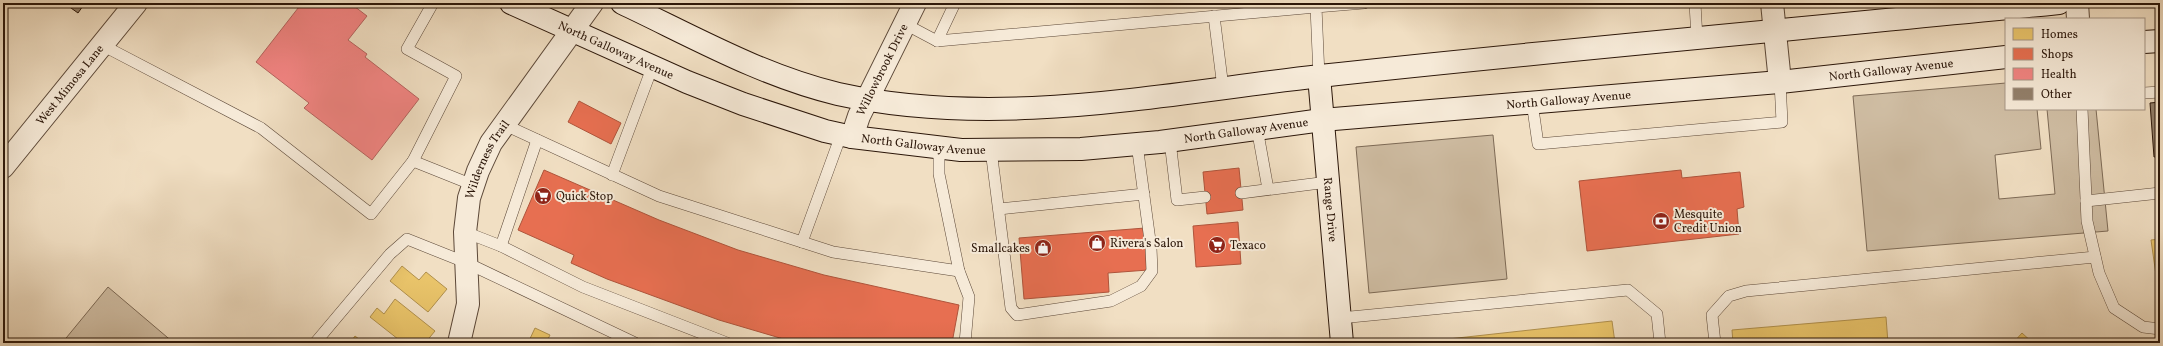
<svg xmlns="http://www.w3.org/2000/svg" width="2163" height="346" viewBox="0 0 2163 346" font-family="Vollkorn,serif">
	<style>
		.green { fill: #cfbda3; stroke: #7d6a56 }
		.homes { fill: #e9c46a; stroke: #b0904d }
		.shops { fill: #e76f51; stroke: #af543b }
		.health { fill: #f28482; stroke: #b6635e }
		.building { fill: #927f6a; stroke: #2b1609 }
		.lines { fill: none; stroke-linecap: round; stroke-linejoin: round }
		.lane-casing { stroke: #5c4838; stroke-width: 12 }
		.street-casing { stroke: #5c4838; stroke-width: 24 }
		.secondary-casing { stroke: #2b1609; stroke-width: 24 }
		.lane { stroke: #f6ead8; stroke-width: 11 }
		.street { stroke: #f6ead8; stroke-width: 22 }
		.secondary { stroke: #f6ead8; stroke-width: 22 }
		.labels { text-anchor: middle; stroke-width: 4; stroke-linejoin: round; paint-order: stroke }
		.street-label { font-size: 12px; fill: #2b1609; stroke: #f6ead8 }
		.poi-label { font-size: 12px; fill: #2b1609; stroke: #f6ead8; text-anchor: start }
	</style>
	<rect width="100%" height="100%" fill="#f1dfc3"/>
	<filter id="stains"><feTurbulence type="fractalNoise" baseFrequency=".005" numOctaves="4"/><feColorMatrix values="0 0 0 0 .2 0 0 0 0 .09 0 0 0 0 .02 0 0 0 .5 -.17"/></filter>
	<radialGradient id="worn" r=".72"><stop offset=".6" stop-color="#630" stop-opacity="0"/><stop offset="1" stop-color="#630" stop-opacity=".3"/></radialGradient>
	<g class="green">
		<path d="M2006,83v26h31l4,40 -46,6 4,44 56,-5 -8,-85h49l12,122 -241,20 -14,-155z"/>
		<path d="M1493,135l14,144 -138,14 -13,-146z"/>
		<path d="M108,287l66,56h-112z"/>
	</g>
	<g class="homes">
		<path d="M2160,239v64l-9,-63z"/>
		<path d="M402,266l17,14 7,-8 21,17 -19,23 -38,-31z"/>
		<path d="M395,299l40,32 -10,12h-22l-33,-26 7,-9 7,6z"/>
		<path d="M1886,317l2,26h-155l-1,-13z"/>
		<path d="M1612,321l3,22h-203z"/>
		<path d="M535,328l15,7 -4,8h-18z"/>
		<path d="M2022,333l11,10h-20z"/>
		<path d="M355,336l9,7h-14z"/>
		<path d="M379,338l6,5h-10z"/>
	</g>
	<g class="shops">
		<path d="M579,101l42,22 -10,21 -43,-22z"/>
		<path d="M1239,168l4,42 -36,4 -4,-42z"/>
		<path d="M544,170l115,50 79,30 86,25 135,30 -7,38h-155l-78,-23 -112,-41 -36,-16 3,-8 -56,-25z"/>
		<path d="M1681,170l1,8 58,-6 4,35 -7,2 2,25 -152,17 -8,-70z"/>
		<path d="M1238,222l3,42 -45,3 -3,-41z"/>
		<path d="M1145,228l3,42 -40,3 1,19 -85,7 -5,-61z"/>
	</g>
	<path class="health" d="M302,3h48l17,13 -19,24 19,14 -2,3 54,42 -47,61 -68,-52 5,-5 -53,-41z"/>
	<g class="building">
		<path d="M64,3h21l-7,10z"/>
		<path d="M2160,102v54l-6,1 -4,-54z"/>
	</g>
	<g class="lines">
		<g class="lane-casing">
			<g id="lane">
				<path d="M1695,3l2,36"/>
				<path d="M1214,16l9,72"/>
				<path d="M905,24l32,17 379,-34v-4"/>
				<path d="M937,41l18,-38"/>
				<path d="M102,45l159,83 110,86 42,-53 60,24"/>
				<path d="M1319,76l-3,-69 48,-4"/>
				<path d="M2144,93l16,-1"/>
				<path d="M1532,102l6,42 244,-22 -2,-40"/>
				<path d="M2082,109l5,112 12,52 15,35 29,19 17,2"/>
				<path d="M505,125l154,71 174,56 126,19 -20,-97v-27"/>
				<path d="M1257,128l11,61"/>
				<path d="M1170,141l7,59 28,-3"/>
				<path d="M991,150l20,158 6,7 94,-14 30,-15 11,-15 -1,-23 -14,-104"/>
				<path d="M413,161l43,-85 -49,-27 26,-46"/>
				<path d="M612,175l40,-107"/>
				<path d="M1241,193l87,-11"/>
				<path d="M2086,201l74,-8"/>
				<path d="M999,209l145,-15"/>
				<path d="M465,232l36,14 82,41 144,56"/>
				<path d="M802,242l39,-107"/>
				<path d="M501,246l36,-106"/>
				<path d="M959,271l10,26 -4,46"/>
				<path d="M1340,318l288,-28 29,24 3,29"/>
				<path d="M315,343l75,-89 17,-15 60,24 168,80"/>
				<path d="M1715,343l-3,-28 17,-19 17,-5 349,-34"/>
			</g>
		</g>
		<g class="street-casing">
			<g id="street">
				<path d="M1772,3l8,79"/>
				<path d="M2077,3l1,16"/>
				<path id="s1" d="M852,137l7,-21 56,-113"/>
				<path id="s2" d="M3,167l133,-164"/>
				<path id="s3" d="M459,343l9,-39 -3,-72 4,-34 9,-27 13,-28 101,-140"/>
			</g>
		</g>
		<g class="secondary-casing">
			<g id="secondary">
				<path id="s4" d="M511,3l176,79 56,22 82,27 27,6 109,13 120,-1 79,-7 162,-22 458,-38 226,-25"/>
				<path d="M622,3c70,33 140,73 216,91 159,35 323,0 482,-18 246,-27 493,-48 739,-73"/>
				<path d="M2144,42l16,-1"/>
				<path id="s5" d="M1319,76l23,267"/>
			</g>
		</g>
		<use href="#lane" class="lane"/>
		<use href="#street" class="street"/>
		<use href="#secondary" class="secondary"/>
	</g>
	<defs>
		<g id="supermarket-disc" transform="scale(0.9)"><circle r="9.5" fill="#8f2418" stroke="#f6ead8"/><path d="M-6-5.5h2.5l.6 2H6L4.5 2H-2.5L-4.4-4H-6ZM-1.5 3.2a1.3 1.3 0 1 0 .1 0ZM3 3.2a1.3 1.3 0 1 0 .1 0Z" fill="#fff"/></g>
		<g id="bank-disc" transform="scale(0.9)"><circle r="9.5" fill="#8f2418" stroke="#f6ead8"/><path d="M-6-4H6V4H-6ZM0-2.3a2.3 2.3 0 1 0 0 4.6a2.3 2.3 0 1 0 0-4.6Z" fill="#fff"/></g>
		<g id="shop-disc" transform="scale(0.9)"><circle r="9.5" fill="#8f2418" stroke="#f6ead8"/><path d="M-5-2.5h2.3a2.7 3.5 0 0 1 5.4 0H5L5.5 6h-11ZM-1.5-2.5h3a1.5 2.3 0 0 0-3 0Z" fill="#fff"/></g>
	</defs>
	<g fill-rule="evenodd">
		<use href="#supermarket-disc" x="543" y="196"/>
		<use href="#bank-disc" x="1661" y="221"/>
		<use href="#shop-disc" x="1097" y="243"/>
		<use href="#supermarket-disc" x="1217" y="245"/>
		<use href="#shop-disc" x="1043" y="248"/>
	</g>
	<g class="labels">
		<g class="street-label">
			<text dy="4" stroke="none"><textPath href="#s4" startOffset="115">North Galloway Avenue</textPath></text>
			<text dy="4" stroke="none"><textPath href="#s4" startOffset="1411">North Galloway Avenue</textPath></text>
			<text dy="4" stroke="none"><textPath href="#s1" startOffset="74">Willowbrook Drive</textPath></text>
			<text dy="4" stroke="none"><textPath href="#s2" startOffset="106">West Mimosa Lane</textPath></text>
			<text dy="4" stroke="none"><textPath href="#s4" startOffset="1087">North Galloway Avenue</textPath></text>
			<text dy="4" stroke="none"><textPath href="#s4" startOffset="763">North Galloway Avenue</textPath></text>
			<text dy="4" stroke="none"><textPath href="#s4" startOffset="439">North Galloway Avenue</textPath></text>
			<text dy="4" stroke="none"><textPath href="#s3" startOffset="189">Wilderness Trail</textPath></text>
			<text dy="4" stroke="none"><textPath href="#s5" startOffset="134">Range Drive</textPath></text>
		</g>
		<g class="poi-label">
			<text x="556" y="200">Quick Stop</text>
			<text x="1674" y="218">Mesquite<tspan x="1674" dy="14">Credit Union</tspan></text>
			<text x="1110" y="247">Rivera's Salon</text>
			<text x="1230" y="249">Texaco</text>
			<text x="1030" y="252" text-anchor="end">Smallcakes</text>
		</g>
	</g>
	<rect width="2163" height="346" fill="none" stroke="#f1dfc3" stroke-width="16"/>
	<rect x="4" y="4" width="2155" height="338" fill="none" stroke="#2b1609" stroke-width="2"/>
	<rect x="8" y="8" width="2147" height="330" fill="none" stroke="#2b1609"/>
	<rect x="2005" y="18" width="140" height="92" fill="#f6ead8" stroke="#a59585"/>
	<rect x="2013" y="28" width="20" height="12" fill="#e9c46a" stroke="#a59585"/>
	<text x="2041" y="38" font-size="12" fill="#2b1609">Homes</text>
	<rect x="2013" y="48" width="20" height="12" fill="#e76f51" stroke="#a59585"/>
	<text x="2041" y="58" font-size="12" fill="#2b1609">Shops</text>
	<rect x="2013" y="68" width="20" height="12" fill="#f28482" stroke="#a59585"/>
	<text x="2041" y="78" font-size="12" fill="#2b1609">Health</text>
	<rect x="2013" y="88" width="20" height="12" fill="#927f6a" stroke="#a59585"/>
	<text x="2041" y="98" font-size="12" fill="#2b1609">Other</text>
	<rect width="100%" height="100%" filter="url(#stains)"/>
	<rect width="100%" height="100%" fill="url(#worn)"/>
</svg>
